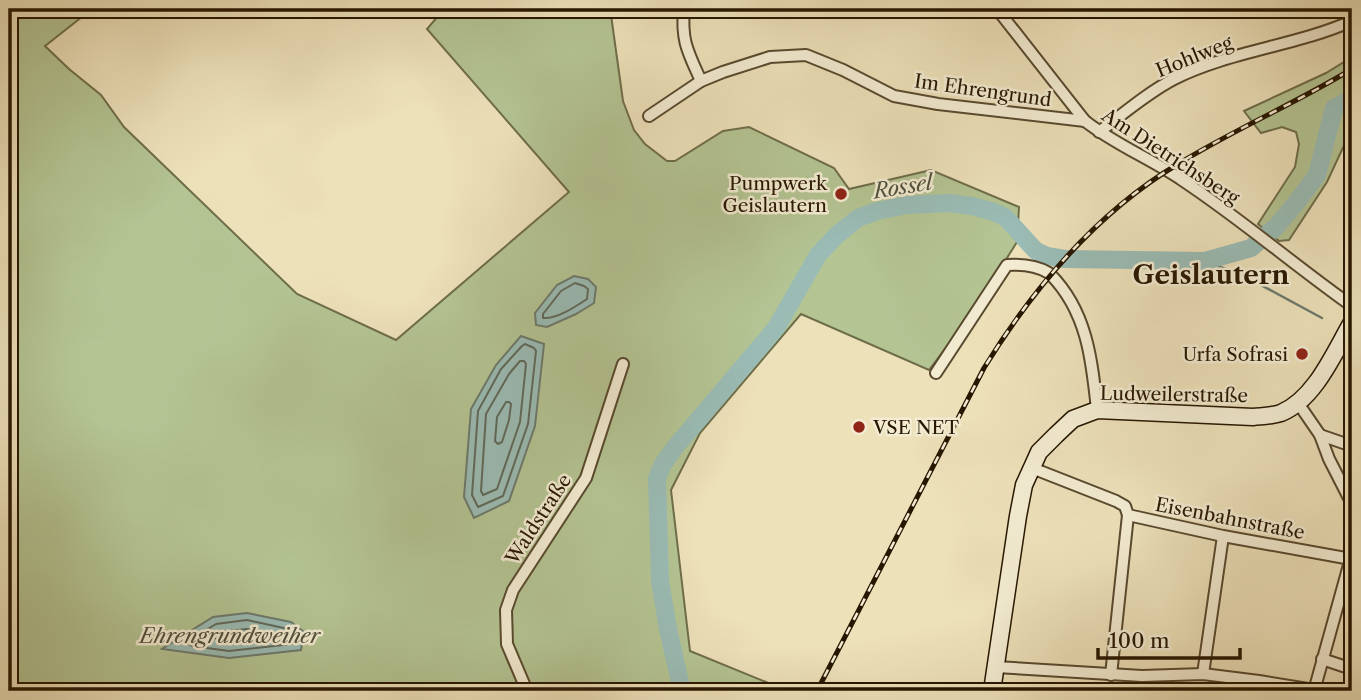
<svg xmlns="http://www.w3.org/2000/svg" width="1361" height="700" viewBox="0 0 1361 700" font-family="'Libre Caslon Text',serif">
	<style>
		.green { fill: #b4c493; stroke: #6e6d4a; stroke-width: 2 }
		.water { fill: #9abcb5; stroke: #6c7a6d; stroke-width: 2 }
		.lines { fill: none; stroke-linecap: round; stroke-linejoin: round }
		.shore { stroke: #60695a; stroke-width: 2 }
		.stream { stroke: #6c7a6d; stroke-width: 2.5 }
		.river { stroke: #9abcb5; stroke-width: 18 }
		.street-casing { stroke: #58492e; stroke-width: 14 }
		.secondary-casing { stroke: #271600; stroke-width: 19 }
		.street { stroke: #f3ecd2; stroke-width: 10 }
		.secondary { stroke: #f3ecd2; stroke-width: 16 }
		.rail-casing { stroke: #271600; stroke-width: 5 }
		.rail { stroke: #f3ecd2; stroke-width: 2.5; stroke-dasharray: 8; stroke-linecap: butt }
		.poi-dot { fill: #8f2418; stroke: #f3ecd2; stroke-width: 2.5 }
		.labels { text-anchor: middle; stroke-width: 5; stroke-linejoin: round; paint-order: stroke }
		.street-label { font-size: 19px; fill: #271600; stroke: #f3ecd2 }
		.poi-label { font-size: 19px; fill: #271600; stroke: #f3ecd2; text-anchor: end }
		.water-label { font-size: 21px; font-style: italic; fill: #4f503f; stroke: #f3ecd2 }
		.district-label { font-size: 26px; font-weight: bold; fill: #271600; stroke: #f3ecd2 }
	</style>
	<rect width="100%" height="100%" fill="#ede1ba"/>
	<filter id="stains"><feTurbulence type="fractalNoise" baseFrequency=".00286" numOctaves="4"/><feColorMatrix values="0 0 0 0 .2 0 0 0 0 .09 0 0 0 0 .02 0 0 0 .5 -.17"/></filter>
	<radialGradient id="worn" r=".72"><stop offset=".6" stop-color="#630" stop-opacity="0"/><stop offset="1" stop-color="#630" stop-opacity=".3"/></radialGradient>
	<g class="green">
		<path d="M9,9h83l-47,37 24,23 32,26 23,32 173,167 99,46 173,-148 -142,-163 17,-20h168l-1,6 12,86 11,29 11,14 22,17h8l48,-30 26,-4 85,41 15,21 82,-19 88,37 -2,35 -44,70 -44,58 -128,-56 -101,119 -29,57 19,161 93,38 -1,2h-773z"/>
		<path d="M1352,57v79l-6,5 -19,41 -38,58 -10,1 -21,-17 37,-57 4,-23 -3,-12 -14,-5 -21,6 -17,-22 82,-38z"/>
	</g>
	<g class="water">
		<path d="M574,276l14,3 8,8 -2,16 -18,11 -29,13 -11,-2 -1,-12 22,-28z"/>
		<path d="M521,336l23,8 -9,82 -26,75 -35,17 -10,-21 7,-88 25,-44z"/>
		<path d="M247,613l44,9 13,10 -3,18 -72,8 -67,-9 51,-32z"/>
	</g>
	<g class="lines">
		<g class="shore">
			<path d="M575,283l9,3 4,3 -1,10c-12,8 -30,20 -44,19v-4l18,-23z"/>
			<path d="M525,344l9,4 2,3 -8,73 -25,72 -25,11 -6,-12 6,-84 23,-42 21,-23z"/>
			<path d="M520,361h4l2,3 -6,58 -23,67 -14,6 -2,-4 5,-77 23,-40z"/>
			<path d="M506,402h3l2,2 -2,16 -7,22 -4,2 -3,-3 2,-24z"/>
			<path d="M247,620l41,9 8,6 -1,7 -3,2 -63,7 -37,-5 -3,-2 1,-4 26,-16z"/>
			<path d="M247,629l15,3 1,5 -2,2c-15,1 -34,7 -47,-1l1,-3 4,-3z"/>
		</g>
		<path class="stream" d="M1205,261l41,16 76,41"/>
		<path class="river" d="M682,691l-14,-62 -8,-48 -3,-103 6,-14 13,-18 100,-118 42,-73 19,-20 21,-17 19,-7 30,-6 42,-2 23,3 22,6 11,5 31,34 11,5 18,3 140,2 46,-13 25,-21 20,-24 21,-28 17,-67 18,-9"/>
		<g class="street-casing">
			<g id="street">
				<path d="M684,9c-3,32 4,43 17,72"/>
				<path d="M997,9l88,112c29,23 66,38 97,59 59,39 112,85 170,126"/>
				<path d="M649,116l52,-35 22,-9 47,-15 36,-2 37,15 51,26 44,8 147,17"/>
				<path d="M1099,132c24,-18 48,-39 75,-53 56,-28 121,-33 178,-58"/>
				<path d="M1050,274c37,37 42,86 47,136"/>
				<path d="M936,373l71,-108c15,-1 29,0 42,8"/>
				<path d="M1298,403l22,32 9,24 23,45"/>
				<path d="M1320,435l32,11"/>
				<path d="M1032,468l84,33 9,5 3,9 95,21 128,23"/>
				<path d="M1322,659l30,10"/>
				<path d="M996,667l146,9 61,-2 56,7 55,9"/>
				<path d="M1203,674l20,-138"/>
				<path d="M1111,675l17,-160"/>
				<path d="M527,691l-20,-47 -1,-34 7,-20 73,-112 37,-114"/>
				<path d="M1314,691l38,-137"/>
			</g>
		</g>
		<g class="secondary-casing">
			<path id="secondary" d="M992,691l26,-175 6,-31 15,-33 17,-17 17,-16 24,-9 156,7c9,-1 19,-1 28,-4 34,-14 53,-60 71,-91"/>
		</g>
		<use href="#street" class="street"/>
		<use href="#secondary" class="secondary"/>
		<g class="rail-casing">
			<path id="rail" d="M817,691l167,-323c50,-81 112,-155 194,-204 57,-35 118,-61 174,-95"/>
		</g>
		<use href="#rail" class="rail"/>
	</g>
	<g class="poi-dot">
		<circle cx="841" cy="194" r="7"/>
		<circle cx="1302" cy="354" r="7"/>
		<circle cx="859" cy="427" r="7"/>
	</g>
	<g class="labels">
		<g class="street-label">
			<text transform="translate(1194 56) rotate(-22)" y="7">Hohlweg</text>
			<text transform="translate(983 90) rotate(8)" y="7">Im Ehrengrund</text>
			<text transform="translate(1171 156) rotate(33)" y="7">Am Dietrichsberg</text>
			<text transform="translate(1174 394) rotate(1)" y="7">Ludweilerstraße</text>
			<text transform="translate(1230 518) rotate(11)" y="7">Eisenbahnstraße</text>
			<text transform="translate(538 519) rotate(-57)" y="7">Waldstraße</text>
		</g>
		<g class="poi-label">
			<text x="827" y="190">Pumpwerk<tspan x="827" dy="22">Geislautern</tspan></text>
			<text x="1288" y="361">Urfa Sofrasi</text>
			<text x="873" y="434" text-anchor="start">VSE NET</text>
		</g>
		<g class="water-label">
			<text transform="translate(903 187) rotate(-9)" y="7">Rossel</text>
			<text x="230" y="643">Ehrengrundweiher</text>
		</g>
		<g class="district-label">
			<text x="1211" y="284">Geislautern</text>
		</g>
	</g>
	<rect width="1361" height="700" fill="none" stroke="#ede1ba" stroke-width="35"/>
	<rect x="10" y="10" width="1340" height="679" fill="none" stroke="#271600" stroke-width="3.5"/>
	<rect x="18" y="18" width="1326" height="665" fill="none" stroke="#271600" stroke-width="2"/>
	<path d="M1098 648v10h142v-10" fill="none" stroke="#271600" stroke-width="3.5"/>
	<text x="1109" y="648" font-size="21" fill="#271600" stroke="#f3ecd2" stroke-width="5" paint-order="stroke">100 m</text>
	<rect width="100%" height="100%" filter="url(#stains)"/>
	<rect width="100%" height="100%" fill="url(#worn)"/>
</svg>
